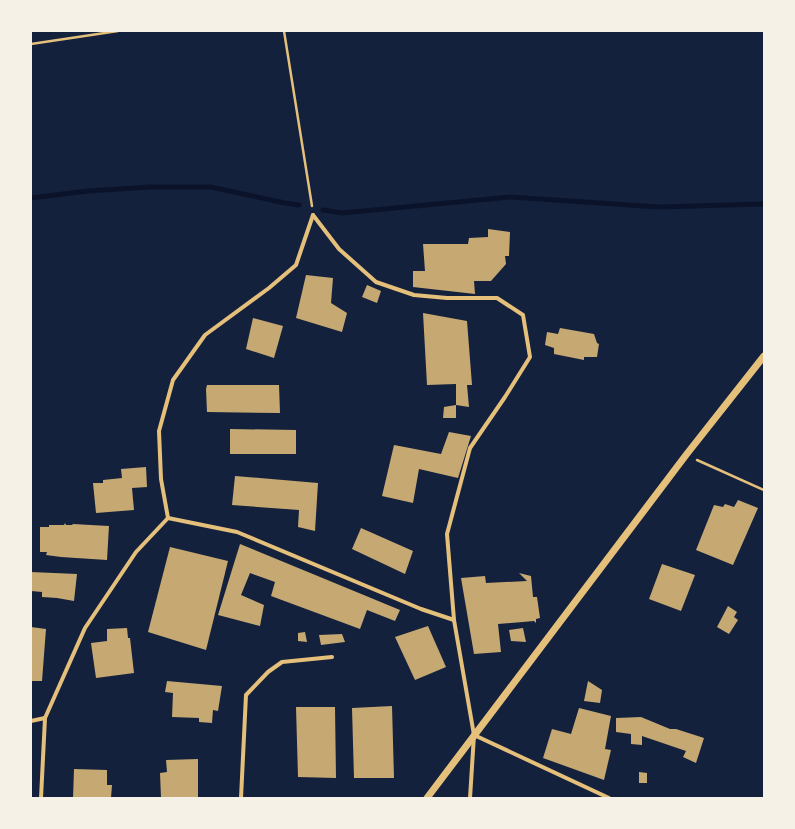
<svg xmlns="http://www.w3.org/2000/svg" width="795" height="829" viewBox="0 0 795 829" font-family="Arial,sans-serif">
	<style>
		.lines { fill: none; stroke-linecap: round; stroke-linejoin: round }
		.stream { stroke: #0b132b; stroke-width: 5 }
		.building { fill: #c6a872 }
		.path { stroke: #e5c07b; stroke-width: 2.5 }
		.minor { stroke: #e5c07b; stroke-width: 4 }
		.tertiary { stroke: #e5c07b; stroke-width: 7 }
	</style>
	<rect width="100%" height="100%" fill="#14213d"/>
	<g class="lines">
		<g class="stream">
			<path d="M31,198l57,-7 62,-4h61l74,16 14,2"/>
			<path d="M323,210l19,3 169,-16 148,10 105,-3"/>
		</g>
	</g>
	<g class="building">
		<path d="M488,229l22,3 -1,24h-4l1,8 -15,17h-17l1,13 -62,-7v-16h12l-2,-27h45l1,-6 19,-1z"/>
		<path d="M306,275l27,3 -2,25 16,10 -5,19 -46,-14z"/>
		<path d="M367,285l14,6 -4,12 -15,-6z"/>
		<path d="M423,313l44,8 5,64h-5l2,22 -13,-2v-21l-29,1z"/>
		<path d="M253,318l30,8 -9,32 -28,-9z"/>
		<path d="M560,328l34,6 3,9 2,1 -2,13h-13v3l-30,-6v-6l-9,-3 2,-13 11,2z"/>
		<path d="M207,385h72l1,28 -73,-1 -1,-23z"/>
		<path d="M456,405v13h-13l1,-11z"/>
		<path d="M230,429l66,1v24h-66z"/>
		<path d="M449,432l22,4 -13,42 -39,-9 -6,34 -31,-7 12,-51 47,9z"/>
		<path d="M146,467l1,20 -15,1 2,22 -38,3 -3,-30h10v-3l19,-2 -1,-9z"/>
		<path d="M235,476l83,7 -3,48 -17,-4 1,-17 -67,-5z"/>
		<path d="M738,500l20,8 -25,57 -37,-15 18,-45 9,2 2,-3 9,3z"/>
		<path d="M65,523l1,2h6l1,-1 36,2 -2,34 -46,-3 -15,-2 1,-3h-7v-25h9v-2h15z"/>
		<path d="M361,528l52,23 -8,23 -53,-25z"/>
		<path d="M240,544l131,54 29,12 -5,11 -28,-11 -7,19 -89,-33 4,-14 -25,-9 -9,22 23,10 -4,21 -42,-11z"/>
		<path d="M170,547l58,14 -22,89 -58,-18z"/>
		<path d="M662,564l33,11 -14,36 -32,-12z"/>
		<path d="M31,572l46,2 -3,27 -17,-3 -15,-1v-5l-11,-1z"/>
		<path d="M519,573l12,3 2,21h4l3,21 -4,1v4l-2,-2 -36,3 3,28 -27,2 -13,-76 24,-2 1,7 41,-2z"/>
		<path d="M728,606l9,6 -3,5 4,3 -9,14 -12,-7z"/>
		<path d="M428,626l18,41 -31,13 -20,-43z"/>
		<path d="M31,627l15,2 -4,52h-11z"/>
		<path d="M127,628l1,10h2l4,35 -38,5 -5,-35 16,-2v-12z"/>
		<path d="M523,628l3,14 -15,-1 -2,-11z"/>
		<path d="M305,632l2,10 -9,-1v-8z"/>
		<path d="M342,634l3,8 -24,3 -2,-10z"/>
		<path d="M167,681l55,5 -4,25 -5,-1 -1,13 -13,-1v-4l-27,-1 1,-24 -8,-1z"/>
		<path d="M588,681l14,9 -2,13 -16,-2z"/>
		<path d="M392,706l2,72h-40l-2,-70z"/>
		<path d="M296,707h39l1,71 -38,-1z"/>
		<path d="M579,708l32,8 -6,33 6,1 -7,30 -61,-22 9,-29 19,5z"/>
		<path d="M641,717l29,12h6l28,9 -8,25 -13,-6 3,-6 -44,-15v9l-11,-1v-10l-15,-2v-14z"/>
		<path d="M198,759v39h-37l-1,-25 7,-1 -1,-12z"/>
		<path d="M74,769l33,1v15h5l-1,13h-38z"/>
		<path d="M639,772l8,1v10h-8z"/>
	</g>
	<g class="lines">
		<g class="path">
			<path d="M284,31l28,175"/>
			<path d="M31,44l87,-13"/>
			<path d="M697,460l67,30"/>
		</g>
		<g class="minor">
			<path d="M313,215l26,34 37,33 38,13 33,3h50l26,17 7,42 -25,40 -35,51 -23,86 7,86 20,115 -4,63"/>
			<path d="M168,518l-7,-39 -2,-48 14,-51 32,-45 64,-47 27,-23 17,-50"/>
			<path d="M168,518l69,14 184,77 33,11"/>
			<path d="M31,721l14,-3"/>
			<path d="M474,735l135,63"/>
			<path d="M41,798l4,-80 40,-90 51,-76 32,-34"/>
			<path d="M241,798l5,-103 22,-23 14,-10 50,-5"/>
		</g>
		<path class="tertiary" d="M427,798l259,-343 78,-99"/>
	</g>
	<rect width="795" height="829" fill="none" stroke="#f6f1e7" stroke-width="64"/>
</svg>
